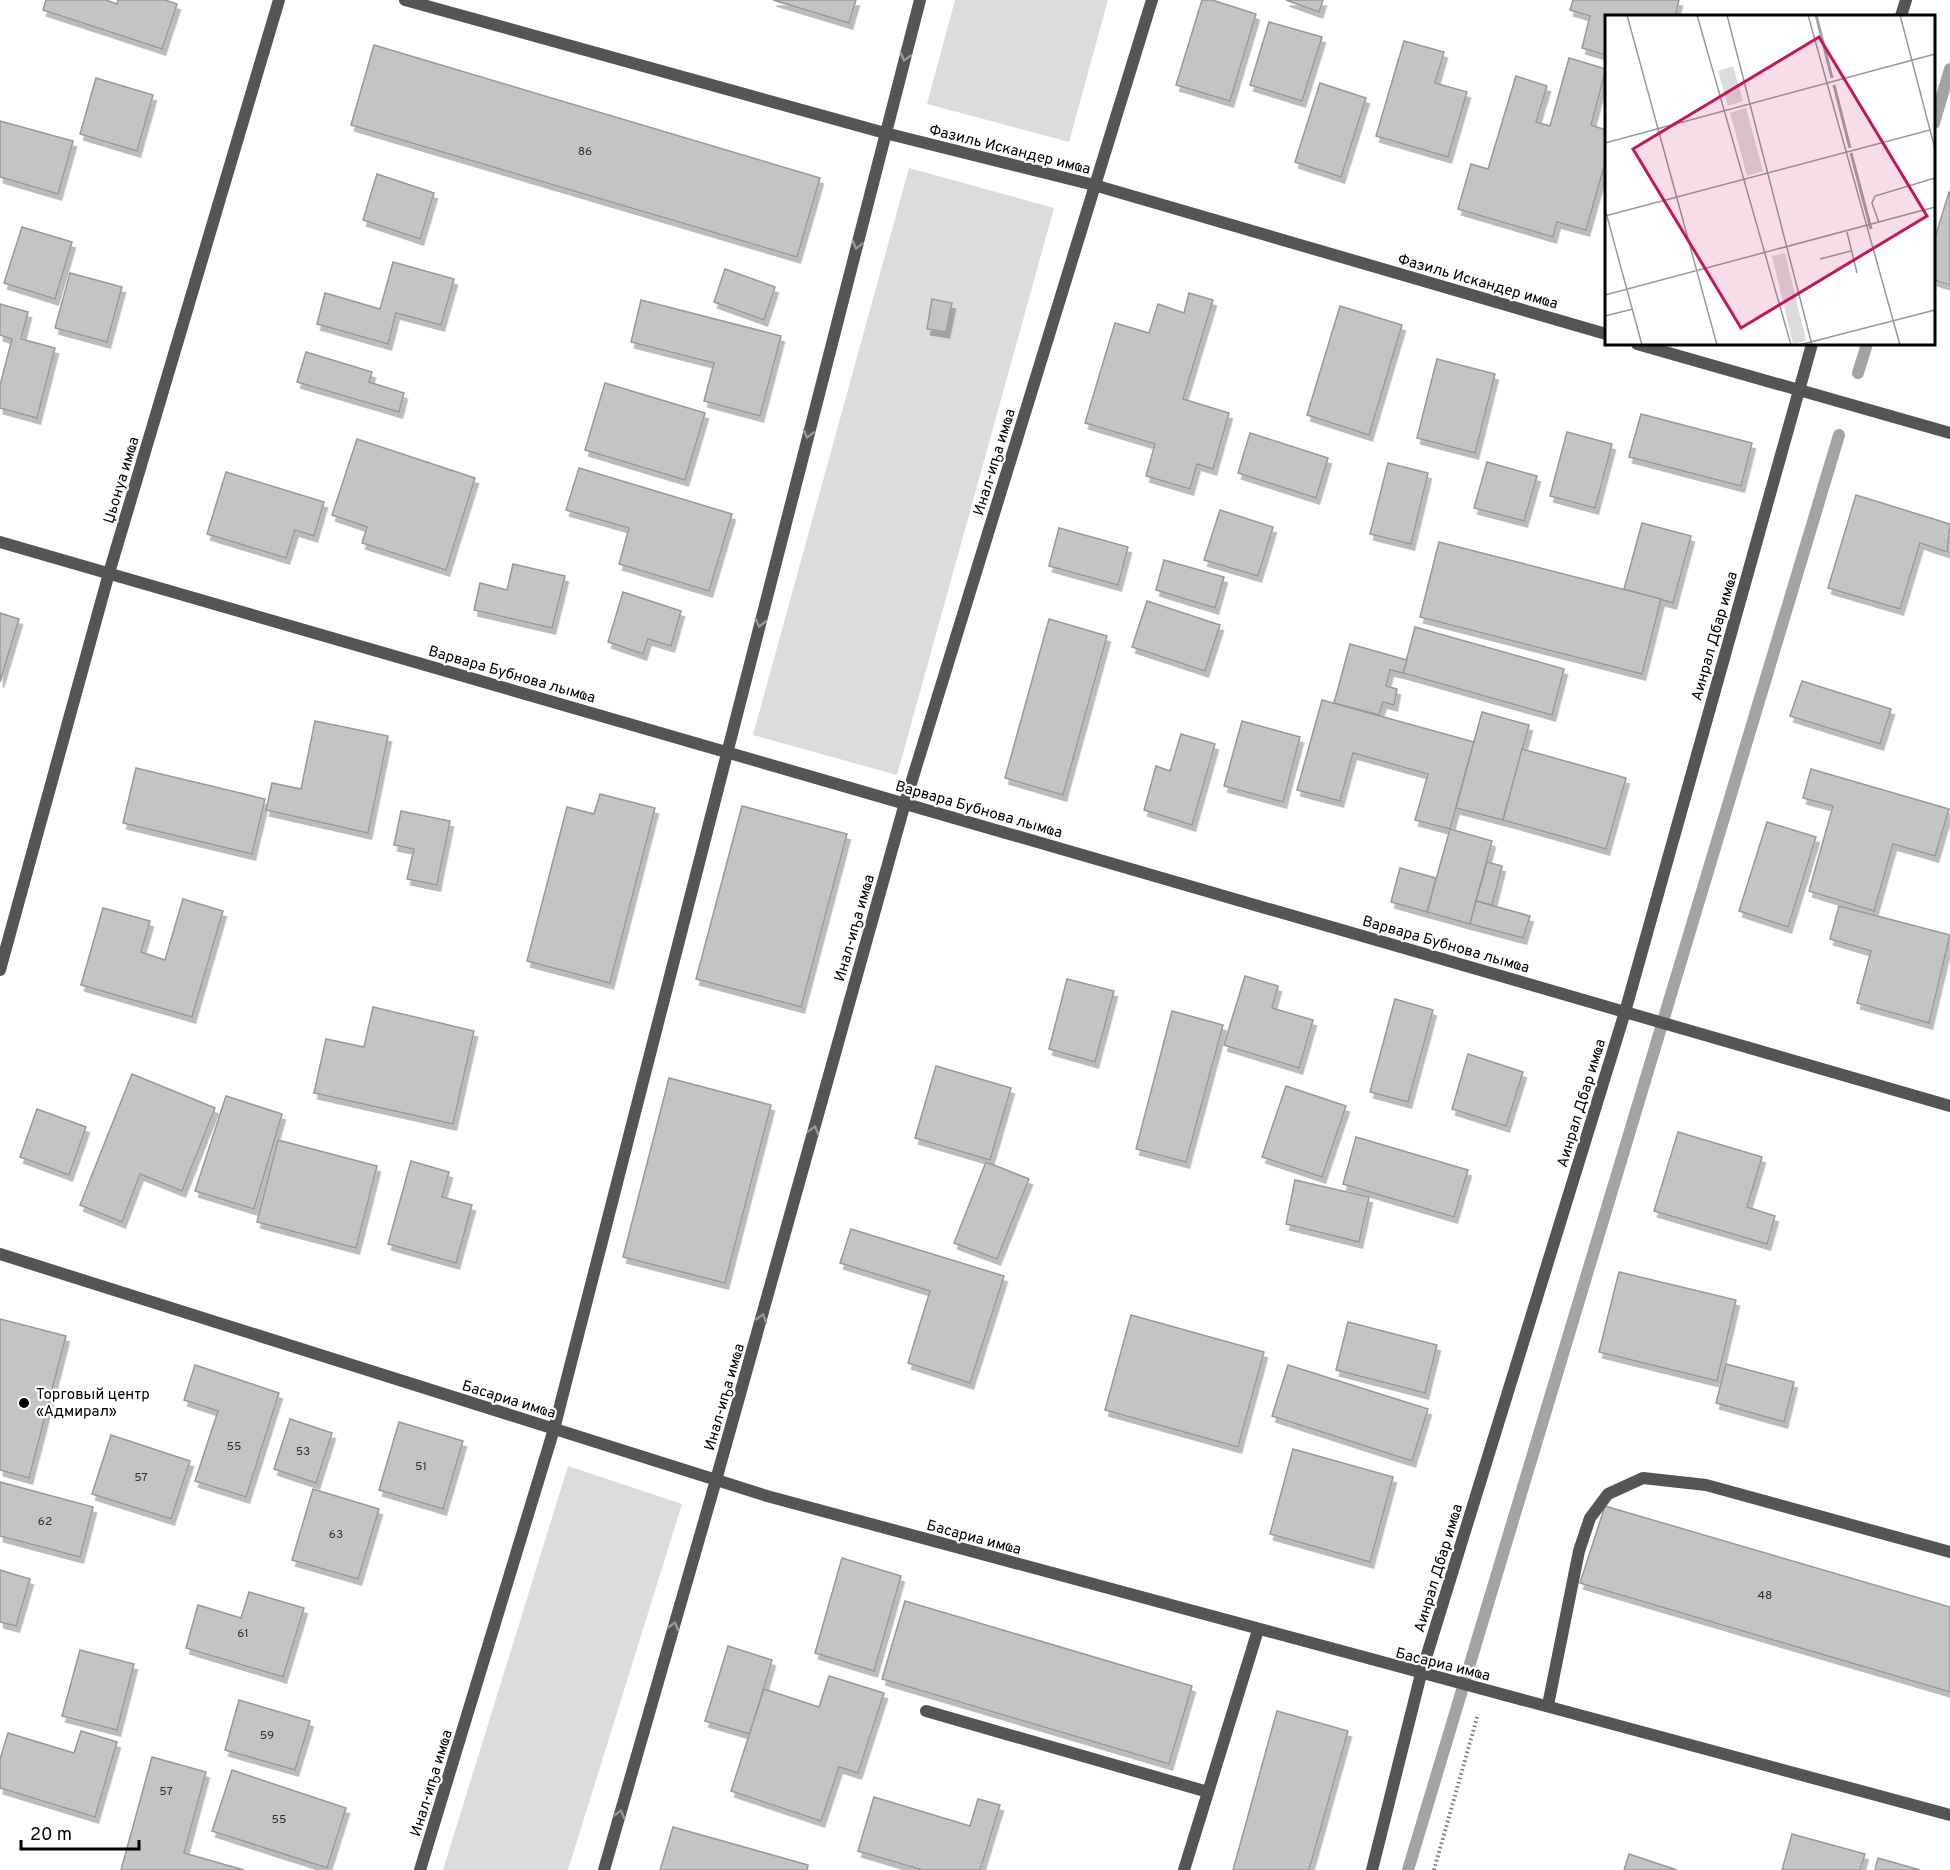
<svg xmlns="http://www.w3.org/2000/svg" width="1950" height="1870" viewBox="0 0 1950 1870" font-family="Overpass,sans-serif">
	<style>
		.green { fill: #dcdcdc }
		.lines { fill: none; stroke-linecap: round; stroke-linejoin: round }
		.stream { stroke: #a3a3a3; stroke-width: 12 }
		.building { fill: #c4c4c4; stroke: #999; stroke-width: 1.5; filter: url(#shadow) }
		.path { stroke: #777; stroke-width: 4; stroke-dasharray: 1.5 3; stroke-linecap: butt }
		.service { stroke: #555; stroke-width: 12 }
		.minor { stroke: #555; stroke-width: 12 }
		.oneway { stroke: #999 }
		.poi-dot { fill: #000; stroke: #fff; stroke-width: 2 }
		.labels { text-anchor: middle; stroke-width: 4.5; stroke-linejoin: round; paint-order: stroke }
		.number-label { font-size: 12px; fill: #313131 }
		.street-label { font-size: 15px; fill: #000; stroke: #fff }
		.poi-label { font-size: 15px; fill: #000; stroke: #fff; text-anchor: start }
		.inset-river { fill: none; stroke: #a3a3a3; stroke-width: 3 }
		.inset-road { fill: none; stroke: #999; stroke-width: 1.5 }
		.view { fill: #c2185b; fill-opacity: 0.15; stroke: #c2185b; stroke-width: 3 }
		.inset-edge { fill: none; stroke: #000; stroke-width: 3 }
	</style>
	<defs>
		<filter id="shadow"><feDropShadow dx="3.5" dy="6" stdDeviation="0" flood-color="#0004"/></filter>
	</defs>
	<rect width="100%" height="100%" fill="#fff"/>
	<g class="green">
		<path d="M955,0h153l-39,142 -142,-38z"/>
		<path d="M909,168l145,40 -157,567 -144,-40z"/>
		<path d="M568,1466l114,38 -114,366h-125z"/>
	</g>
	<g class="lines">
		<g class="stream">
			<path d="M1934,123l16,-54"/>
			<path d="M1858,373l9,-29"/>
			<path d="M1408,1870l431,-1435"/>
		</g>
	</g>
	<g class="building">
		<path d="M46,0h60l11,4 1,-4h47l12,4 -15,45 -119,-39z"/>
		<path d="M773,0h83l-7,23z"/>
		<path d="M1202,0h10l44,14 -26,87 -54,-16z"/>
		<path d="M1286,0h37l-4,12z"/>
		<path d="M1573,0h106l-4,16h-69v39l-24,-7 8,-32 -20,-6z"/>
		<path d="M1269,22l53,15 -20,64 -52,-16z"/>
		<path d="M1404,41l40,11 -9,31 32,9 -19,65 -72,-21z"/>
		<path d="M374,45l446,133 -23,79 -446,-132z"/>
		<path d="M1569,58l37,11 -15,56 15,5v30l-20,70 -29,-8 -4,15 -95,-28 13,-45 17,5 28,-93 31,10 -11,36 14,4z"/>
		<path d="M96,78l57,17 -16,56 -57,-17z"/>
		<path d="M1320,83l46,15 -25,79 -46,-15z"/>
		<path d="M0,121l73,20 -15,53 -58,-17z"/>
		<path d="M377,174l57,19 -14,46 -57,-19z"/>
		<path d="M1949,192l1,1v92l-16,-5v-39z"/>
		<path d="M22,227l50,15 -17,57 -51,-16z"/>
		<path d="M393,262l61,17 -13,46 -45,-12 -8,31 -71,-20 8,-31 55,16z"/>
		<path d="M725,269l50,18 -11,33 -50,-18z"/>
		<path d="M70,273l52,14 -15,55 -52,-14z"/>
		<path d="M1189,293l24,7 -30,99 46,14 -16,56 -16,-5 -7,25 -44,-13 9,-32 -70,-21 30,-100 34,10 9,-29 26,9z"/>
		<path d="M932,299l20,4 -6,29 -19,-3z"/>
		<path d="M641,300l140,36 -21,80 -56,-15 10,-38 -83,-21z"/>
		<path d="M0,304l28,8 -7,27 34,9 -18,70 -37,-10v-23l12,-46 -12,-4z"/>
		<path d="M1340,306l62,19 -33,110 -62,-20z"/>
		<path d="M306,352l66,20 -3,10 35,11 -5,19 -102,-30z"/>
		<path d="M1437,359l58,15 -20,79 -58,-15z"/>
		<path d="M605,383l100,30 -20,67 -100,-30z"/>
		<path d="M1641,414l111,29 -11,43 -112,-29z"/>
		<path d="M1567,432l45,12 -17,64 -45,-12z"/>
		<path d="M1250,433l78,25 -12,40 -78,-25z"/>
		<path d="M357,439l118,39 -29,92 -84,-27 5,-16 -35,-12z"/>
		<path d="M1487,462l50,14 -13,45 -50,-13z"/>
		<path d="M1388,463l40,10 -17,71 -41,-10z"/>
		<path d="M579,468l153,46 -23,77 -90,-27 10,-36 -63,-18z"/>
		<path d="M226,472l98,30 -10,34 -19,-6 -9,28 -79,-24z"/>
		<path d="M1856,495l94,29 -3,28 -27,-9 -20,66 -72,-21z"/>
		<path d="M1220,510l53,17 -15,49 -54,-16z"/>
		<path d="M1642,523l49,13 -18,67 -49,-14z"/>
		<path d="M1059,528l69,19 -10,38 -69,-19z"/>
		<path d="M1439,542l222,57 -19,75 -222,-57z"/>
		<path d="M1164,560l60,17 -9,31 -59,-18z"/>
		<path d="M513,564l52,12 -13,52 -78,-18 6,-27 27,7z"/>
		<path d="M623,592l58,19 -10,35 -23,-7 -5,15 -35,-12z"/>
		<path d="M1147,601l73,24 -15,46 -73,-24z"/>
		<path d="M0,613l19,6 -19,63z"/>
		<path d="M1049,619l58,17 -44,159 -58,-17z"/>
		<path d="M1415,627l149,42 -12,46 -149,-42z"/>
		<path d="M1350,644l57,16 -4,13 -13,-3 -4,16 11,3 -3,16 -11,-3 -4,13 -45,-12z"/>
		<path d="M1802,681l89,28 -11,35 -90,-28z"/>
		<path d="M1322,700l152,42 -24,87 -35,-9 13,-46 -75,-21 -13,48 -43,-11z"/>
		<path d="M1482,712l47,13 -26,95 -47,-12z"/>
		<path d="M315,721l73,15 -20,97 -102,-23 6,-27 29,6z"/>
		<path d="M1242,721l58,16 -17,65 -59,-16z"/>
		<path d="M1181,734l34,10 -23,81 -48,-15 12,-44 14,5z"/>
		<path d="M1522,749l104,29 -20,71 -103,-29z"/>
		<path d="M136,768l129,31 -13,55 -129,-31z"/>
		<path d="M1811,769l138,40 -14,47 -42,-12 -19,67 -65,-20 24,-85 -30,-8z"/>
		<path d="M600,794l55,14 -45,175 -83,-22 40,-154 27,7z"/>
		<path d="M742,806l105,28 -46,173 -105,-28z"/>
		<path d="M401,811l49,10 -13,64 -30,-6 7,-30 -20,-4z"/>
		<path d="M1767,822l49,15 -28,90 -49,-16z"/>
		<path d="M1450,829l42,12 -22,83 -43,-12z"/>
		<path d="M1487,862l15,4 -10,39 -16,-4z"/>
		<path d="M1400,868l36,10 -9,34 -36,-10z"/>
		<path d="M183,899l40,12 -31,106 -111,-32 22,-77 47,13 -9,31 24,8z"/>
		<path d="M1476,901l54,15 -7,22 -53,-14z"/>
		<path d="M1839,906l111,29 -21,88 -72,-20 14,-52 -41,-12z"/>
		<path d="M1245,976l33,10 -6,22 41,12 -14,48 -75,-23z"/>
		<path d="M1067,979l47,12 -19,71 -46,-13z"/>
		<path d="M1395,999l38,11 -25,92 -38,-10z"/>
		<path d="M373,1007l101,24 -21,93 -139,-31 12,-54 38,8z"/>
		<path d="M1172,1011l51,14 -37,137 -50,-13z"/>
		<path d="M1468,1054l55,18 -17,54 -54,-17z"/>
		<path d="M936,1066l75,22 -21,72 -75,-22z"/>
		<path d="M132,1074l83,34 -33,83 -42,-17 -18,48 -42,-17z"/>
		<path d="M669,1078l102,27 -46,178 -102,-26z"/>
		<path d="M1286,1086l60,20 -24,71 -60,-20z"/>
		<path d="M226,1096l56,18 -28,95 -59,-18z"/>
		<path d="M37,1109l49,18 -17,48 -49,-18z"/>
		<path d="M1678,1132l84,25 -15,50 28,9 -8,28 -113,-33z"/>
		<path d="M1356,1137l112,33 -14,47 -111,-33z"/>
		<path d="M278,1140l99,26 -21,82 -99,-26z"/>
		<path d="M411,1161l38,11 -7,25 30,8 -16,58 -68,-19z"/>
		<path d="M986,1162l43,17 -32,80 -43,-16z"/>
		<path d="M1295,1180l74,17 -10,45 -73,-18z"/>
		<path d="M851,1229l153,47 -34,107 -62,-20 22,-72 -90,-28z"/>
		<path d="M1619,1272l117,28 -19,81 -118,-29z"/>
		<path d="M1131,1315l133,37 -26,95 -133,-37z"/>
		<path d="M0,1319l66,17 -37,142 -29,-8z"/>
		<path d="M1348,1322l89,23 -12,48 -89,-23z"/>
		<path d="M1726,1364l68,18 -10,40 -68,-19z"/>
		<path d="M195,1365l84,28 -33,104 -51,-16 23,-70 -34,-11z"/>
		<path d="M1288,1365l140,44 -16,52 -140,-45z"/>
		<path d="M290,1419l42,14 -16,50 -42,-14z"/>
		<path d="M399,1422l64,19 -20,68 -64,-19z"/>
		<path d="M111,1435l79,26 -19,58 -79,-25z"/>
		<path d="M1293,1449l100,28 -23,85 -100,-28z"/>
		<path d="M0,1482l93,25 -13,50 -80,-21z"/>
		<path d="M313,1489l66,20 -21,70 -66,-19z"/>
		<path d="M1605,1506l345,101v85l-370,-109z"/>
		<path d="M842,1558l59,18 -27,95 -59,-18z"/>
		<path d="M0,1570l30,9 -14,47 -16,-4z"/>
		<path d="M249,1592l55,16 -21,69 -97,-29 12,-43 43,13z"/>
		<path d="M905,1601l287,85 -23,78 -287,-85z"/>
		<path d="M728,1646l44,14 -22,74 -45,-13z"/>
		<path d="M80,1650l54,14 -17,66 -55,-14z"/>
		<path d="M829,1676l55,17 -26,80 -19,-6 -18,54 -90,-30 33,-102 55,18z"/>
		<path d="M239,1700l71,21 -15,49 -70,-20z"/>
		<path d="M1277,1711l71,20 -39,139h-76z"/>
		<path d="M81,1731l36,11 -22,75 -95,-29v-29l8,-26 66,20z"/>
		<path d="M152,1757l54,15 -22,81 60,17h-123z"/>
		<path d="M232,1770l114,38 -19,60 -115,-37z"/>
		<path d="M874,1797l96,29 8,-27 22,6 -20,65h-58l-64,-19z"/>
		<path d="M673,1827l135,38 -1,5h-147z"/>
		<path d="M1792,1834l73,20 -5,16h-78z"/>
		<path d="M1629,1854l48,16h-53z"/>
		<path d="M1878,1858l42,12h-45z"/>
	</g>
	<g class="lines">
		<path class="path" d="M1434,1870l44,-156"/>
		<g class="service">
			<path d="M1548,1705l31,-154 11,-33 18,-24 35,-16 63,7 244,67"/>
			<path d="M926,1711l282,81"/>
			<path d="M1184,1870l74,-240"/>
		</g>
		<g class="minor">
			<path d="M405,0l480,133 209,52 512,149"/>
			<path d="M1901,16l5,-16"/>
			<path d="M1637,344l313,89"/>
			<path d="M0,542l1950,564"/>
			<path d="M0,970l109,-397 170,-573"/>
			<path d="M0,1254l767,242 1183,319"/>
			<path d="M420,1870l134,-441 366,-1429"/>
			<path d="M604,1870l112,-390 189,-677 247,-803"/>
			<path d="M1372,1870l49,-196 204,-662 187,-668"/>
		</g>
	</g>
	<defs><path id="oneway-chevron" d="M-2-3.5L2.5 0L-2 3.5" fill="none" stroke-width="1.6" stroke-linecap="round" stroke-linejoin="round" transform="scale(1.5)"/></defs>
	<g class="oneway">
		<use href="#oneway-chevron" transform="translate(905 57) rotate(105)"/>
		<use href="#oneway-chevron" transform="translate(857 245) rotate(104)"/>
		<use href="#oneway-chevron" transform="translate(808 434) rotate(104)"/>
		<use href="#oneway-chevron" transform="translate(760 623) rotate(104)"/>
		<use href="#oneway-chevron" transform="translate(814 1130) rotate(-74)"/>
		<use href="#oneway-chevron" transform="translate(762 1318) rotate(-74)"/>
		<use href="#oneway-chevron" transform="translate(674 1626) rotate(-74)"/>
		<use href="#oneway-chevron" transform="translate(620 1814) rotate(-74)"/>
	</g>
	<circle class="poi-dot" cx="24" cy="1403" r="6"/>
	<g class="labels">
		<g class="number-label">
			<text x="585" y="155">86</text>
			<text x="234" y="1450">55</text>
			<text x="303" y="1455">53</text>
			<text x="421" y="1470">51</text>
			<text x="141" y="1481">57</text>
			<text x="45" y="1525">62</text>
			<text x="336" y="1538">63</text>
			<text x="1765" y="1599">48</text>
			<text x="243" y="1637">61</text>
			<text x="267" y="1739">59</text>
			<text x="166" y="1795">57</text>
			<text x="279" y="1823">55</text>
		</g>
		<g class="street-label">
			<text transform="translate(1010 149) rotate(14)" y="5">Фазиль Искандер имҩа</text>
			<text transform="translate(1478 281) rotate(16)" y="5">Фазиль Искандер имҩа</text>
			<text transform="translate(994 462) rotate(-73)" y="5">Инал-иҧа имҩа</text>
			<text transform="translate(121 480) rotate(-73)" y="5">Џьонуа имҩа</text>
			<text transform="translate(1714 636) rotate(-74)" y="5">Аинрал Дбар имҩа</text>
			<text transform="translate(512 674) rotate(16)" y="5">Варвара Бубнова лымҩа</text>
			<text transform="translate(979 809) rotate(16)" y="5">Варвара Бубнова лымҩа</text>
			<text transform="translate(854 928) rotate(-74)" y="5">Инал-иҧа имҩа</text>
			<text transform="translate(1446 944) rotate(16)" y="5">Варвара Бубнова лымҩа</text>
			<text transform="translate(1581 1103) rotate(-73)" y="5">Аинрал Дбар имҩа</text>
			<text transform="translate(724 1397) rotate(-74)" y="5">Инал-иҧа имҩа</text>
			<text transform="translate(509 1399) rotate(17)" y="5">Басариа имҩа</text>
			<text transform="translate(974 1537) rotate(15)" y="5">Басариа имҩа</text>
			<text transform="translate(1438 1568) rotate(-73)" y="5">Аинрал Дбар имҩа</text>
			<text transform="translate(1443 1664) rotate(14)" y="5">Басариа имҩа</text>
			<text transform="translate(431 1783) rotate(-73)" y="5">Инал-иҧа имҩа</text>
		</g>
		<g class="poi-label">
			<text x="36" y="1399">Торговый центр<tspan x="36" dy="17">«Адмирал»</tspan></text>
		</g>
	</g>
	<g transform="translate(1605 15)">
		<rect width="330" height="330" fill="#fff"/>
		<path d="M128,51l10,35 -15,5 -10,-35zM141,93l17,63 -16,5 -17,-63zM180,238l21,88 -13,3 -21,-88z" fill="#dcdcdc"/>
		<path class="inset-river" d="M211,0l16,63M229,70l16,63M246,138l20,76"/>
		<path class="inset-road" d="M22,0l90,330M92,0l94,330M122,0l85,330M203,0l92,330M295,0l35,134M0,128l330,-89M0,194l37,136M0,201l325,-86M274,208l-7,-20 3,-7 60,-18M242,217l10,41M215,244l31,-8M0,280l330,-88M0,301l28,-7M194,330l136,-35"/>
		<path class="view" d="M214,22l108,179 -186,112 -108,-179z"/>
		<rect width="330" height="330" class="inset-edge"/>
	</g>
	<path d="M21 1840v9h118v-9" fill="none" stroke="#000000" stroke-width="3"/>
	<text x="30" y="1840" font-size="18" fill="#000000" stroke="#ffffff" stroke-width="4.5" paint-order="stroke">20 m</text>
</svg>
